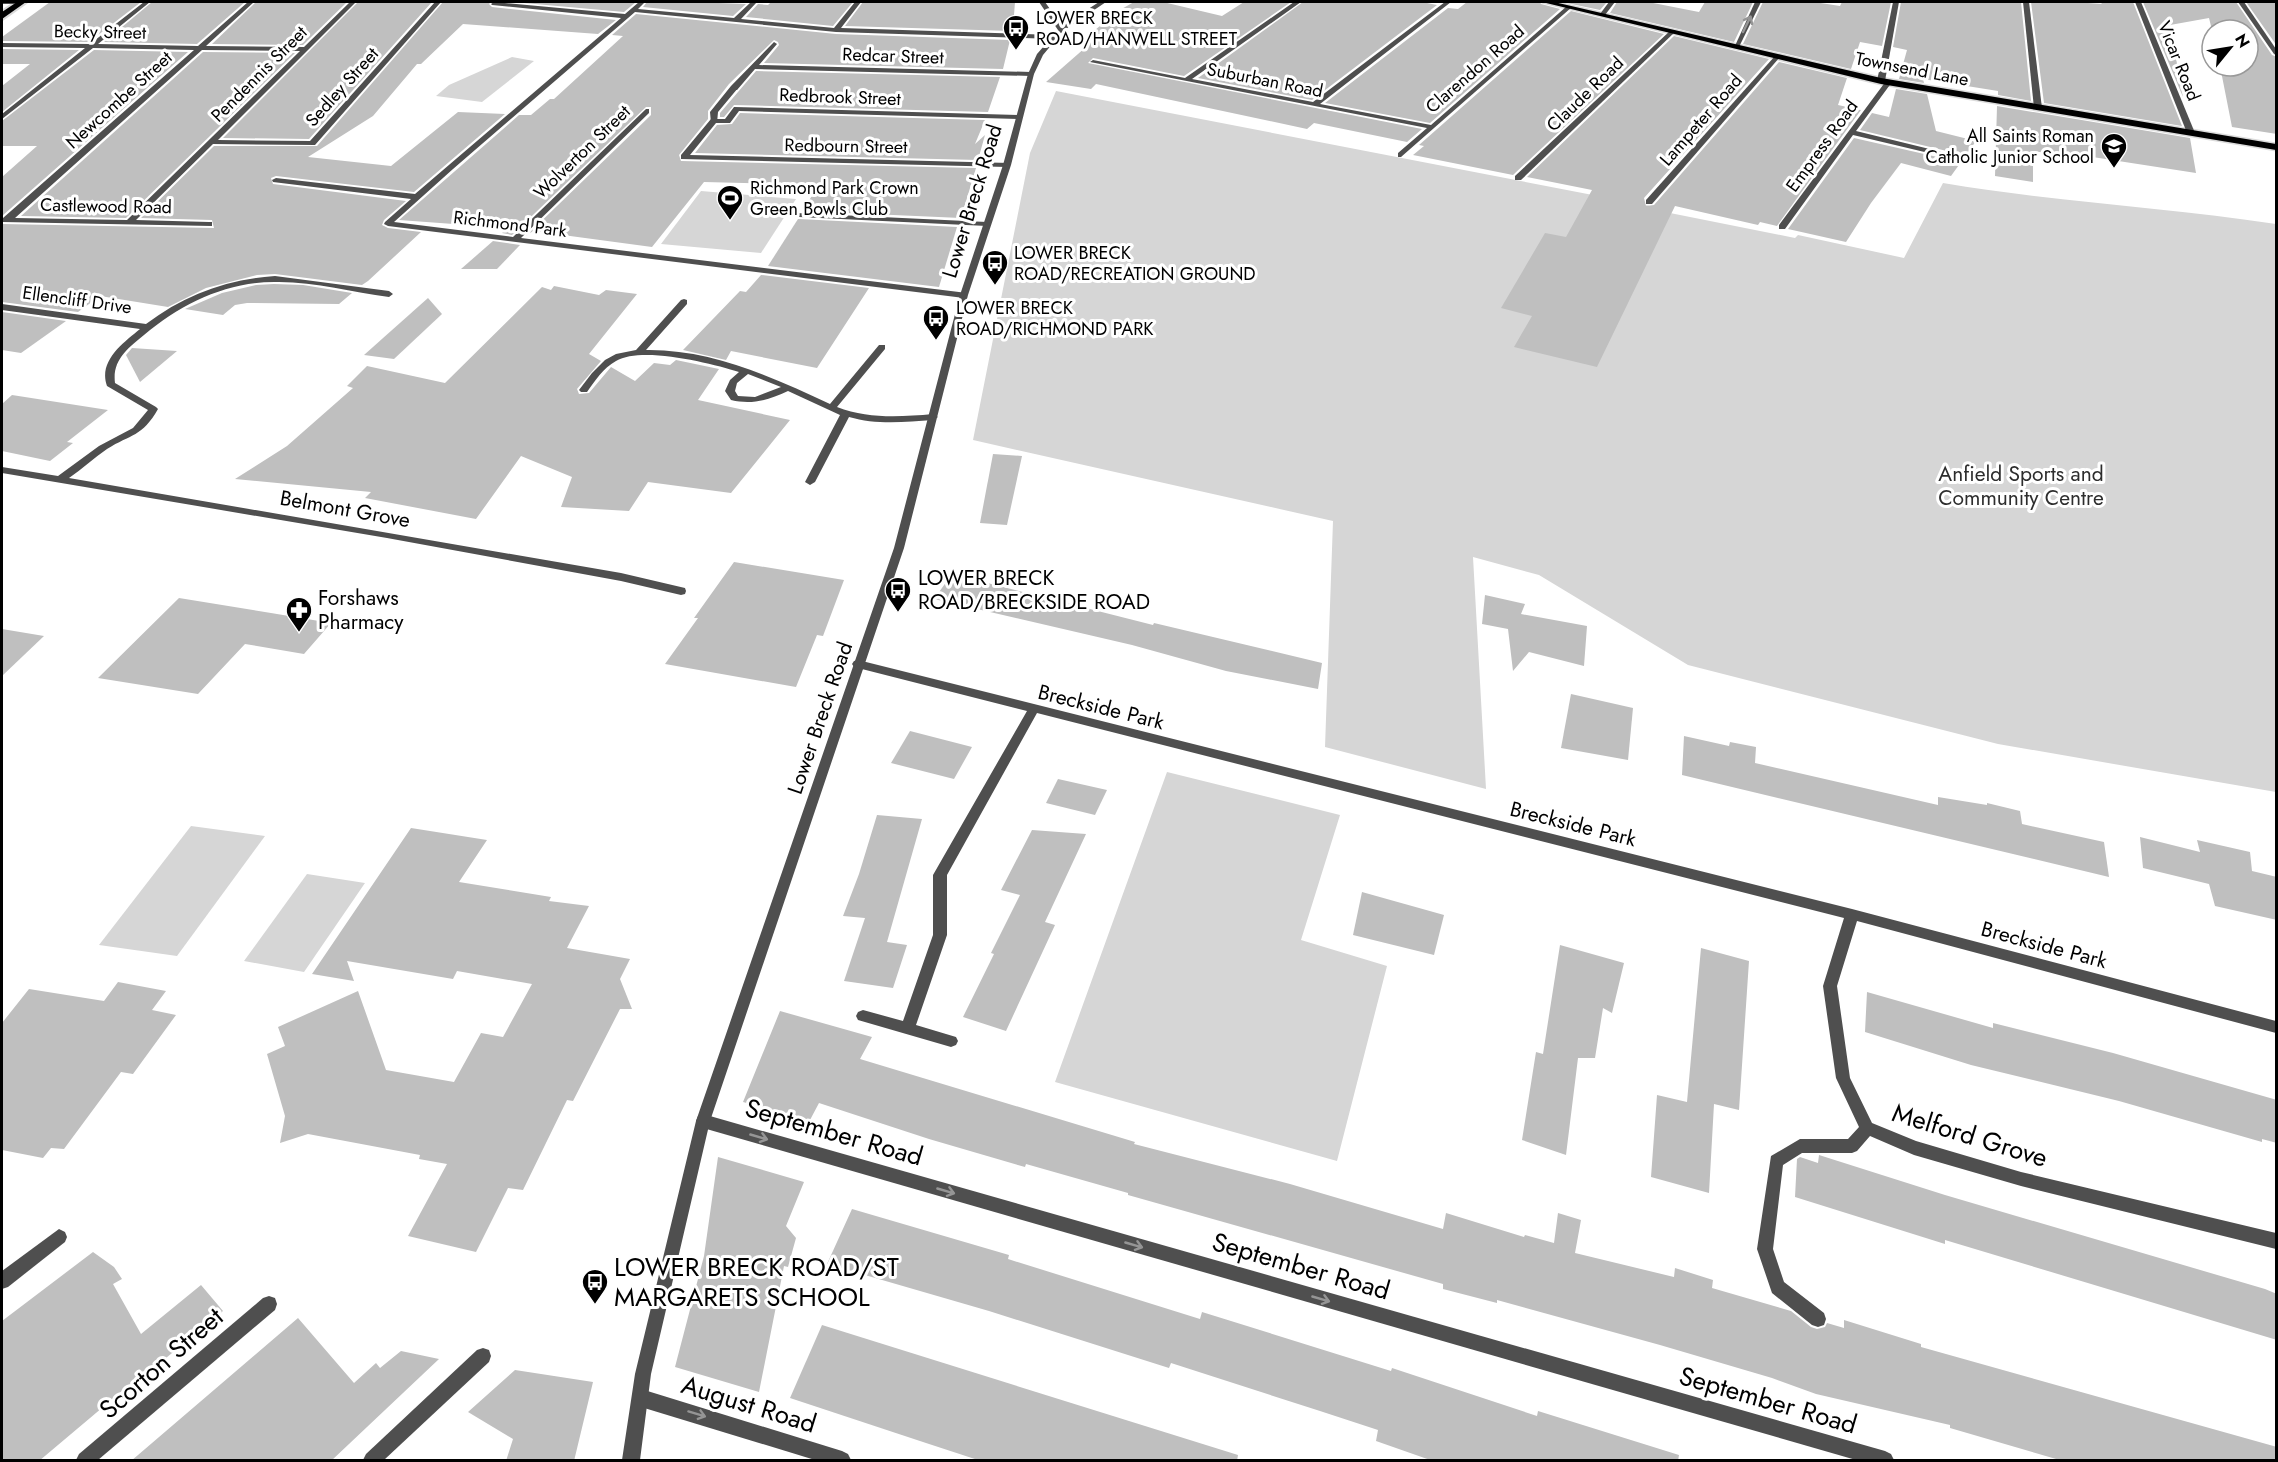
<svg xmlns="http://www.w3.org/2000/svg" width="2278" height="1462" viewBox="0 0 2278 1462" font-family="Jost,sans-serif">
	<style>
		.green { fill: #d6d6d6 }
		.building { fill: #bfbfbf }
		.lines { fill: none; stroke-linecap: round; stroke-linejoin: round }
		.primary-casing { stroke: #dbdbdb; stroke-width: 3 }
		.trunk-casing { stroke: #dbdbdb; stroke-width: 4 }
		.pedestrian { fill: #4f4f4f; fill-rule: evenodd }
		.minor { fill: #4f4f4f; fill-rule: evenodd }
		.tertiary { fill: #4f4f4f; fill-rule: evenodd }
		.primary { fill: #000; fill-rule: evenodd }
		.trunk { fill: #000; fill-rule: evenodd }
		.oneway { stroke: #959595 }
		.labels { text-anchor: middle; stroke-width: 6; stroke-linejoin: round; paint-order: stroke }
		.far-poi-label { font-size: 18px; fill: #000; stroke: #fff; text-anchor: start }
		.far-street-label { font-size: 18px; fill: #000; stroke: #fff }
		.street-label { font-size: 21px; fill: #000; stroke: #fff }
		.park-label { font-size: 21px; fill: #2d2d2d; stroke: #fff }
		.poi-label { font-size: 21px; fill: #000; stroke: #fff; text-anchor: start }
		.near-street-label { font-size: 26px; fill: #000; stroke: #fff }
		.near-poi-label { font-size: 26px; fill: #000; stroke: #fff; text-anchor: start }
	</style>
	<rect width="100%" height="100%" fill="#fff"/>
	<g class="green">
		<path d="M512,57l22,4 -52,41 -46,-6 13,-11z"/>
		<path d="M1056,91l599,116 10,5 130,26 3,-3 106,23 39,-75c111,19 223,24 333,41v568l-278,-48 -310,-79 -149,-90 -66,-18 13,232 -161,-42 8,-226 -360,-81 57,-287z"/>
		<path d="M701,191l95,8 -35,54 -100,-9z"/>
		<path d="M1167,772l173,43 -39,125 86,26 -50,195 -282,-79z"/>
		<path d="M191,826l74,10 -88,120 -78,-11z"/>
		<path d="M307,874l58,9 -61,89 -60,-11z"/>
	</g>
	<g class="building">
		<path d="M50,2h91l-52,40 -87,-1v-4z"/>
		<path d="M152,2h93l-48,42 -93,-2z"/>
		<path d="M256,2h91l-44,43 -91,-1z"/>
		<path d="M358,2h74l-123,137 -86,-1z"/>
		<path d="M443,2h48l-2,2 3,3 124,13 -18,14 -135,-10 -42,40h-4l-44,52 -65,41 83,9 67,-54 47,2 -91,78 -138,-16 -5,2 2,6 133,17 -22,19 -2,5 6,3 33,4 -53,49 -6,4 -87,-11 -18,1 -51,13 -38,19 -68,-11 -22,16 -76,-10v-78l212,4 -2,-8 -71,-2 73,-72h103z"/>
		<path d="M513,2h123l-12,10z"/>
		<path d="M647,2h44l55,2 -13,12 -90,-9z"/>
		<path d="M771,2h82l-20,24 -87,-9 12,-13 10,1z"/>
		<path d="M863,2h152l-2,26 -1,3 -167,-5z"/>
		<path d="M1134,2h29l59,14 22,-14h47l-107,74 -91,-18 -5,5 334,66 -15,13 -93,-19 -7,6 -211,-45 -5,5 -45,-7 40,-35 -7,-1 12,-11h-2l29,-24z"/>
		<path d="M1303,2h119l15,3 -125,95 -114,-22z"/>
		<path d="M1467,2h73l1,2 19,5 -130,114 -105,-20 123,-95 10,1z"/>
		<path d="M1562,2h45l-7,8z"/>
		<path d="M1617,2h31l51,10 6,-10h48l-19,40 -124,-29z"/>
		<path d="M1763,2h51l26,4 2,-4h49l-9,44 -22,-4 -9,27 -108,-25z"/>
		<path d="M1901,2h120l10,99 -33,-6v-4l-75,-12 1,4 -25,-4 8,-29 -14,-3z"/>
		<path d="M2031,2h43l28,2 -2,-2h33l49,124 -138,-23z"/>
		<path d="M2143,2h93l36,53 5,2v77l-45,-7 -12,-61h28v-36h-36l-3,-12 -39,7 13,72z"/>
		<path d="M2246,2h31v44z"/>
		<path d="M1571,11l93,23 -151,141 -100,-20 11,-9 -5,-1z"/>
		<path d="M636,14l200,20 174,6 -7,29 -239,-6 15,-18 -1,-3 -4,-2 -45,44 -21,27v8l-29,36 2,6 295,7 -15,50 -158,-7 15,-26 -114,-3 -52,65 -119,-16 -7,5 125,-121v-8h-5l-134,128 -10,-2 6,-5 -109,-8 120,-105h12l19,-16h4l69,-63 -11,-1z"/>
		<path d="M1674,36l95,23 -125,139 2,8 8,-1 125,-143 68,16 -9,27 23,5 -84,116 -17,-4 -2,3 -83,-19 -78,161 -83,-20 18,-31 -31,-8 44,-75 21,4 26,-47 -65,-13z"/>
		<path d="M2,49l77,1 -77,62v-26l28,-22h-28z"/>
		<path d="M94,50l94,2 -186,164v-39l35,-31h-35v-25z"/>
		<path d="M203,52l92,1 -169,165 -105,-2z"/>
		<path d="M756,71l244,6 -12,35 -254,-7 -10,12h-4v-4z"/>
		<path d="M1896,89l31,5 9,37 40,10 -25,35 -50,-13 -30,40 -25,39 -58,-13 66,-91 101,23v-8l-95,-23 12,-17 17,4z"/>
		<path d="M1997,106l193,32 6,35 -110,-17v3l-53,-8v31l-38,-6z"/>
		<path d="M740,113l245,7 -10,24 10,-9 -7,25 -283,-7 22,-28 15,-1z"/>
		<path d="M798,219h1l158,8 -18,60 -171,-21z"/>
		<path d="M493,241l27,4 -23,24h-36z"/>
		<path d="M761,275l108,13 -52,80 -86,-17 -5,9 -43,-10 57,-59 6,1z"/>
		<path d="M274,284l29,1 49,8 -13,11 -92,-1 -12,2 -12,10 -38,-6 37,-16 34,-8z"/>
		<path d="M554,286l45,9 7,-5 31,4 -48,60 12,7 -24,28 2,5 10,-1 22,-26 24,14 19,-18 16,2 6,-5 43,9 -21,31 92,20 -59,73 -83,-11 -19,29 -68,-4 11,-30 -51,-21 -45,63 -111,-21 6,-6 -136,-13 52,-33 66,-58 -6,-2 20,-20 78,17 97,-96 9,3z"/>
		<path d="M428,298l14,16 -48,45 -30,-4z"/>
		<path d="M2,312l64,9 -45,32 -19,-3z"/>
		<path d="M132,348l45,3 -37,31 -14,-27z"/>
		<path d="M12,395l96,15 -41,32 6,1 -23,18 -48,-10v-47z"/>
		<path d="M993,454l29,2 -15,69 -27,-2z"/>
		<path d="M734,562l110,18 -21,56 -6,-1 -21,52 -131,-23 33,-46h-4z"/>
		<path d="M952,574l201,51 1,-2 168,40 -4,26 -92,-18 -94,-26 -198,-46z"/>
		<path d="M1485,595l40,9 -4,10 66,12 -3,40 -55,-14 -16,19 -5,-42 -26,-5z"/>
		<path d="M179,598l92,15 60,10 -27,31 -59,-10 -47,50 -100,-16z"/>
		<path d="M2,629l42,7 -42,40z"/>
		<path d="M1571,694l62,14 -5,52 -67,-12z"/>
		<path d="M910,731l62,16 -18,32 -63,-16z"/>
		<path d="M1684,736l45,10 1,-4 26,5 -1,16 183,42v-8l49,8v-2l33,8 2,13 82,18 5,35 -427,-102z"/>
		<path d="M1058,779l49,11 -12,25 -49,-12z"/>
		<path d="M877,815l45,4 -35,123 20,3 -14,43 -49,-7 21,-63 -22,-2 16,-42z"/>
		<path d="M411,828l76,12 -28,42 92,15 -2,4 40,5 -22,42 63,11 -10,20 12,30h-12l-47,92 -6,-1 -44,90 -15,-2 -32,64 -68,-16 39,-72 -28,-5 1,-4 -112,-21 -28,9 5,-27 -18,-62 18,-8 -7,-19 80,-36 28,79 68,12 27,-49 22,4 29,-53 -75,-13 -4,8 -106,-18 7,20 -42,-7z"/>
		<path d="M1032,830l54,4 -41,88 10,3 -49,106 -43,-14 31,-63 -3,-1 29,-58 -19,-5z"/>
		<path d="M2140,837l60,15 -3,-12 53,12 2,19 25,6v43l-62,-14 -6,-22 -66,-16z"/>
		<path d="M1362,892l82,23 -10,40 -81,-20z"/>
		<path d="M1560,945l64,18 -12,50 -9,-5 -8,50h-17l-12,97 -44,-15 14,-88 7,2z"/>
		<path d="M1701,948l48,13 -10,149 -25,-6 -5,89 -58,-16 6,-82 30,7z"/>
		<path d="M118,982l48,9 -14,19 24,5 -43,59 -12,-2 -57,77 -13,-1 -8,10 -41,-8v-127l27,-34 75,12z"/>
		<path d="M1867,992l126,36v-5l120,30 164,47v43l-15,-4v3l-143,-41 -148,-36 -106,-33z"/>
		<path d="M780,1011l92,26 -12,22 275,83 -1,2 156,40 153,45 3,-16 78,24 1,-2 29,8 4,-30 23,7 -6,33 99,24 1,-9 38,12 -1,8 79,23 20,16 6,2 8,-2 2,-4 17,5v-8l77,24v3l356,100v14h-214l-113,-33v-3l-134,-31 -44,-16 -112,-33 -163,-45v3l-54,-14v-5l-315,-89v-2l-102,-29 -1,3 -96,-28 -110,-36 -9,17 -67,-18z"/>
		<path d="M1819,1155l126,40 320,94 12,5v46l-332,-100v4l-150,-47 2,-38 3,-2 18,6z"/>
		<path d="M718,1157l86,25 -18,44 10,12 -8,29 -4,-1 -25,126 -84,-25 29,-111z"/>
		<path d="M852,1209l157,46 -1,4 192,60 2,-7 189,59 1,-3 145,48 1,-5 141,44 -1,6h-245l-57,-20 2,-11 -58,-19 -149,-48 -2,5 -180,-57 -162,-47z"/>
		<path d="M93,1252l21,15 8,12 -9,5 28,50 60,-49 22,26 -74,61 -2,-2 -108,91h-37v-140z"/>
		<path d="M298,1318l56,65 22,-20 4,5 21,-17 38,8 -108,102h-200z"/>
		<path d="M822,1325l416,130 -1,6h-256l-55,-18 -136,-45z"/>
		<path d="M515,1370l78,12 -19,79h-68l7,-22 -45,-27z"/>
	</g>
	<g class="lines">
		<g class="primary-casing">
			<path id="primary" d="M1542,2h12l327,76 395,66v6l-395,-66z"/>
		</g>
		<g class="trunk-casing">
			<path id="trunk" d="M17,2h9l-24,17v-7z"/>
		</g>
		<path class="pedestrian" d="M731,86l7,2 -20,24 -1,11h-6l-1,-11z"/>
		<g class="minor">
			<path d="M2,2h22l-3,2h-19z"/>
			<path d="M144,2h6l-52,42 100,2 50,-44h6l-48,44 98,1 46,-45h6l-138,138 92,1 125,-139h6l-126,143 -102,-1 -77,76 73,2h3v4l-209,-4v-4l191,-168 -101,-2 -91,71v-5l83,-66 -83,-1v-4l88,1zM202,50l98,1 -173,169 -112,-2z"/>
			<path d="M494,2l131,12 14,-12h6l-7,7 96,9 17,-16h6l-16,17 93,9 21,-26h6l-20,26 214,7 3,2 -3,2 -219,-7 -201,-20 -182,157 -59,53 119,15 133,-128h3v4l-128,125 446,55v4l-3,1 -576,-72 -4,-2 1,-2 26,-23 -138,-17 -1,-2 4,-2 139,16 206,-176 -129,-13 -1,-1z"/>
			<path d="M1294,2h7l-109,77 121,23 132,-100h6l-131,102 111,21 136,-119 5,1 -171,150h-3v-4l29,-25 -337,-66 3,-2 92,18z"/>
			<path d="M1609,2h6l-10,13h-4l-1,-1z"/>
			<path d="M1755,2h6l-22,45 -5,1z"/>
			<path d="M1893,2h6l-14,79 -4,2 -4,-2z"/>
			<path d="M2023,2h6l13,106 -4,2 -4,-2z"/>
			<path d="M2135,2h6l54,131 -1,2 -7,-2z"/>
			<path d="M2238,2h6l32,47v6l-2,-1z"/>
			<path d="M1671,30l5,1 -155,149h-6v-4z"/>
			<path d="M774,42l3,2 -18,21 272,7 3,2 -3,2 -276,-7 -18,21h-6v-4z"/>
			<path d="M1775,56l5,1 -128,147h-6v-4z"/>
			<path d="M1886,81l6,1 -36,49 98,24v4l-101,-24 -68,94h-6v-4z"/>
			<path d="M734,107l284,8 4,2 -4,2 -279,-8 -9,12h-14l-26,32 320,8v4h-3l-326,-8v-4l30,-36h14z"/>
			<path d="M796,213l191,9 4,2 -4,2 -188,-9h-3z"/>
			<path d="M275,276l114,15 4,3 -4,3c-38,-5 -76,-16 -115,-15 -48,0 -93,22 -130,53 -16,13 -32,25 -29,48l41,24 2,2c-16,28 -27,25 -51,40 -13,9 -25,20 -38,29l552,95 64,15 1,3 -1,3 -4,1 -60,-14 -234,-43 -385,-65v-6l56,9 41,-30 34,-18 15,-18 -41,-24c-9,-25 16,-43 33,-57l-138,-19v-6l144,20c38,-29 81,-45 129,-48z"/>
			<path d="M684,299l3,1v4l-41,46c65,-1 126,27 184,54l49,-59h6v4l-48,58c31,12 63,10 96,7l5,3 -5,3c-28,2 -57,5 -84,-3l-34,65 -5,3 -5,-3 35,-67 -52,-24c-19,9 -36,14 -57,9l-6,-9 5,-11 9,-8c-29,-9 -97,-26 -123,-11 -13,7 -21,20 -29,31h-6l-2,-2 13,-17 13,-13 11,-6 20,-4 45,-50zM748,374l33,13 -26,10 -17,-1 -3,-5 2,-8z"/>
			<path d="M858,660l994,249 424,112v12l-419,-112 -20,65 13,92 22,45 44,18 105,31 255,61v16l-255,-63 -107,-31 -44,-19 -13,15 -5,2h-50l-19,12 -10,84 11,33 40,31 2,6 -2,6 -6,2 -6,-2 -40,-32 -15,-44 14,-93 29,-17h48l11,-12 -23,-49 -13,-92 21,-68 -807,-205 -90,162v60l-31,90 40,12 2,4 -2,4 -5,2 -93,-27 -2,-4 2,-4 5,-2 40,11 30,-86v-60l94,-164 -173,-44 -2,-3 2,-3z"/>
			<path d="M703,1114l1182,337 6,3 3,6h-38l-1153,-332 -5,-2 -2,-5 2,-5z"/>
			<path d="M59,1229l6,3 2,5 -2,5 -57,45 -6,2v-18z"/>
			<path d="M269,1296l6,2 2,6 -2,6 -177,150h-22l3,-6 184,-156z"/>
			<path d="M483,1348l6,2 2,6 -2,6 -105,98h-21l3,-6 111,-104z"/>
			<path d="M641,1389l201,62 6,3 3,6h-36l-174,-53 -6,-3 -3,-6 3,-6z"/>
		</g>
		<path class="tertiary" d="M1039,2h6l17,24 37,-24h7l-43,29 -20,24 -9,19 -23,91 -43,130 -64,253 -194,573 -59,253 -11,86h-18l13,-86 61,-253 198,-573 66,-253 43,-130 25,-91 9,-20 21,-24z"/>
		<use href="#primary" class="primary"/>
		<use href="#trunk" class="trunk"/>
	</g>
	<defs><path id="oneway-shaft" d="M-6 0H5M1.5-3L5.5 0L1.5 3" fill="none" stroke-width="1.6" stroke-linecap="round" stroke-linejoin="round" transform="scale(1.5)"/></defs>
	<g class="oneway">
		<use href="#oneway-shaft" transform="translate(1747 24) rotate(-64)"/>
		<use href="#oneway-shaft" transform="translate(759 1137) rotate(16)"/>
		<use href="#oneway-shaft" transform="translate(946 1191) rotate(16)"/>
		<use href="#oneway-shaft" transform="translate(1134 1245) rotate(16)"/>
		<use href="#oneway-shaft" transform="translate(1321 1299) rotate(16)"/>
		<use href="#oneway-shaft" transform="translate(697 1414) rotate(17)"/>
	</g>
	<defs>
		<g id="bus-pin" transform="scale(1.35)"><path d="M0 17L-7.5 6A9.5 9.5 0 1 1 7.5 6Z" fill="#000" stroke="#fff"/><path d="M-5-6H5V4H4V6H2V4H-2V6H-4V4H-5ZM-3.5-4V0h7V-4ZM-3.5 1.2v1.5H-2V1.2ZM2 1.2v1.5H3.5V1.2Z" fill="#fff"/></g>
		<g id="school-pin" transform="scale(1.35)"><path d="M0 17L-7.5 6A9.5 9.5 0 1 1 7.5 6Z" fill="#000" stroke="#fff"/><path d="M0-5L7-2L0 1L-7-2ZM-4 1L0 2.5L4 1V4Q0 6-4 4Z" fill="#fff"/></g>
		<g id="stadium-pin" transform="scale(1.35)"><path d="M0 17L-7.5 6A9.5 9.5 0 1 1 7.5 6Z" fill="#000" stroke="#fff"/><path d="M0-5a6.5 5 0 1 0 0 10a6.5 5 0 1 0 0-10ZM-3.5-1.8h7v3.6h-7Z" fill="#fff"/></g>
		<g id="pharmacy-pin" transform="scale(1.35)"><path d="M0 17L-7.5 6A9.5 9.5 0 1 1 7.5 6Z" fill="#000" stroke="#fff"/><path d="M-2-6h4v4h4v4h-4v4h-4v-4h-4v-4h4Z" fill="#fff"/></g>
	</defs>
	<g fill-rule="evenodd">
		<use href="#bus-pin" x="1016" y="28"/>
		<use href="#school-pin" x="2114" y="146"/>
		<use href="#stadium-pin" x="730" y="198"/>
		<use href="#bus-pin" x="995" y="263"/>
		<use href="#bus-pin" x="936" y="318"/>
		<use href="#bus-pin" x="898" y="590"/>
		<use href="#pharmacy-pin" x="299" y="610"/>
		<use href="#bus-pin" x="595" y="1282"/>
	</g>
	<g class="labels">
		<g class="far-poi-label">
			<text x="1036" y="24">LOWER BRECK<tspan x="1036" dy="21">ROAD/HANWELL STREET</tspan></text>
			<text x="2094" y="142" text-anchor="end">All Saints Roman<tspan x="2094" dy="21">Catholic Junior School</tspan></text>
			<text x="750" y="194">Richmond Park Crown<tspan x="750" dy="21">Green Bowls Club</tspan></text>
			<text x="1014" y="259">LOWER BRECK<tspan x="1014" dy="21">ROAD/RECREATION GROUND</tspan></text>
			<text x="956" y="314">LOWER BRECK<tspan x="956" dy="21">ROAD/RICHMOND PARK</tspan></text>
		</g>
		<g class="far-street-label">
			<text transform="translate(100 32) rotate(1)" y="6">Becky Street</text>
			<text transform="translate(893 56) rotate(2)" y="6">Redcar Street</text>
			<text transform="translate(2179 61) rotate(68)" y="6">Vicar Road</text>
			<text transform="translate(1475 69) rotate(-41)" y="6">Clarendon Road</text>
			<text transform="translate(1912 69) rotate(11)" y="6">Townsend Lane</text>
			<text transform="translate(259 74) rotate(-45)" y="6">Pendennis Street</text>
			<text transform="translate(1265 80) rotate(11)" y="6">Suburban Road</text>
			<text transform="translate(342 87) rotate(-48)" y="6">Sedley Street</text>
			<text transform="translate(1585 94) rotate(-44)" y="6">Claude Road</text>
			<text transform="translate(840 97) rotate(2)" y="6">Redbrook Street</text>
			<text transform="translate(119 100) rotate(-42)" y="6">Newcombe Street</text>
			<text transform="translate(1701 120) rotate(-49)" y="6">Lampeter Road</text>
			<text transform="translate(846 146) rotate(1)" y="6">Redbourn Street</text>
			<text transform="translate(1822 146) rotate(-54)" y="6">Empress Road</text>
			<text transform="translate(582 152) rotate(-44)" y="6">Wolverton Street</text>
			<text transform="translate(106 206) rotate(1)" y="6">Castlewood Road</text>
			<text transform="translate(510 224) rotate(7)" y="6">Richmond Park</text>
			<text transform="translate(77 300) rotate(8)" y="6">Ellencliff Drive</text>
		</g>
		<g class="street-label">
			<text transform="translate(972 201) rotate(-73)" y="7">Lower Breck Road</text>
			<text transform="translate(345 509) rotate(10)" y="7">Belmont Grove</text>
			<text transform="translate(1101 707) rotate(14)" y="7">Breckside Park</text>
			<text transform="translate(820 718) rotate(-71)" y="7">Lower Breck Road</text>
			<text transform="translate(1573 824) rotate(14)" y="7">Breckside Park</text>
			<text transform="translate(2044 945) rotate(15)" y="7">Breckside Park</text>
		</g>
		<g class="park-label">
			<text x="2021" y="481">Anfield Sports and<tspan x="2021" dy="24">Community Centre</tspan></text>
		</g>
		<g class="poi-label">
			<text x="918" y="585">LOWER BRECK<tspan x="918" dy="24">ROAD/BRECKSIDE ROAD</tspan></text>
			<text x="318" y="605">Forshaws<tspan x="318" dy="24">Pharmacy</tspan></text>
		</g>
		<g class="near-street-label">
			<text transform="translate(834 1132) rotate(16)" y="9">September Road</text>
			<text transform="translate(1970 1135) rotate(17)" y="9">Melford Grove</text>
			<text transform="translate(1301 1266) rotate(16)" y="9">September Road</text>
			<text transform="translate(161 1363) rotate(-41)" y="9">Scorton Street</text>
			<text transform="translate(1768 1400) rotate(16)" y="9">September Road</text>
			<text transform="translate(749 1404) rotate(17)" y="9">August Road</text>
		</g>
		<g class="near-poi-label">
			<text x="614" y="1276">LOWER BRECK ROAD/ST<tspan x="614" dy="30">MARGARETS SCHOOL</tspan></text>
		</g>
	</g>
	<rect width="2278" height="1462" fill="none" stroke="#000000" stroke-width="6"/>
	<g transform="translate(2230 48) rotate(60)"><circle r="28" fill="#ffffff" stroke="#999999" stroke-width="1.5"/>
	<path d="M0-4.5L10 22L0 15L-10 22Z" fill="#000000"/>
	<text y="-9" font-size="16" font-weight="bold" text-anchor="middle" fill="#000000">N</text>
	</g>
</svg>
